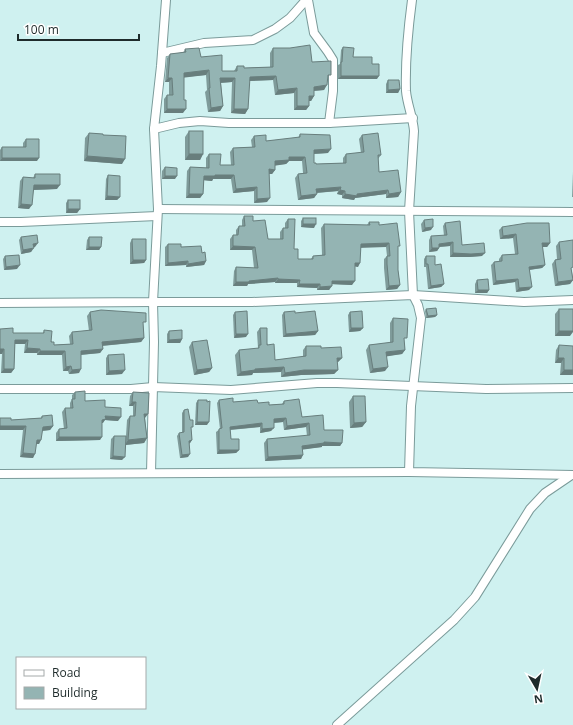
<svg xmlns="http://www.w3.org/2000/svg" width="573" height="725" viewBox="0 0 573 725" font-family="'Open Sans',sans-serif">
	<style>
		.lines { fill: none; stroke-linecap: round; stroke-linejoin: round }
		.street-casing { stroke: #7b9b9a; stroke-width: 10 }
		.street { stroke: #fff; stroke-width: 8 }
		.wall { fill: #7f9b9a }
		.shaded-wall { fill: #687e7d }
		.building { fill: #94b4b3; stroke: #687e7d }
	</style>
	<rect width="100%" height="100%" fill="#cff1f0"/>
	<g class="lines">
		<g class="street-casing">
			<g id="street">
				<path d="M166,0l-5,66 -7,63 25,-6 21,-2 29,2h100l84,-5"/>
				<path d="M308,0l6,33 14,19 5,8v31l-4,32"/>
				<path d="M412,0c-4,30 -7,60 -6,91 1,13 7,26 8,40l-5,80 4,84 5,10 3,13 -10,88 -2,66 164,3"/>
				<path d="M162,53l42,-10 49,-3 22,-11 15,-11 16,-18"/>
				<path d="M158,209l415,3"/>
				<path d="M0,222h21l136,-6"/>
				<path d="M0,303l153,-1 5,-93 -4,-80"/>
				<path d="M0,389h131l22,-2 78,3 86,-7h20l149,6 87,-1"/>
				<path d="M151,473l3,-131 -1,-40h99l161,-7 111,7 49,-2"/>
				<path d="M0,474l409,-2"/>
				<path d="M337,725l117,-105 21,-23 55,-88 15,-16 25,-17"/>
			</g>
		</g>
		<use href="#street" class="street"/>
	</g>
	<g class="wall">
		<path d="M343,47l10,10 19,7 5,15h-39v-14l2,-1 1,-14z"/>
		<path d="M273,48l39,14 15,17 -3,11 -10,1v5l-3,5h-2v5l-3,4h-12v-17l-19,2 -2,-15 -24,1 -1,28 -3,5 -14,-1 1,-31 -11,1 2,23 -3,5 -12,1 -3,-20 2,-2 -1,-15 -22,2 -1,36h-19v-14l3,-4h2v-13h-4l2,-24 3,-4 13,-1 2,-4 16,8 21,14h12l3,-5 7,2 26,-1v-14z"/>
		<path d="M388,80l12,9 -2,4h-12v-9z"/>
		<path d="M189,131l14,23 -3,6h-15v-23z"/>
		<path d="M89,133l14,2 19,29 -38,-3 1,-23z"/>
		<path d="M300,134l28,19 -14,1v9l2,1 27,-1v-5l3,-4 15,-1 -2,-14 3,-4 19,20 -3,4 1,13 22,20 -3,5 -12,1v-4l-31,4 -1,2 -12,-2v-3l-5,-1 1,-3 -21,2 -3,5 -16,2 -3,-22 3,-4 5,-1 -1,-12h-13l-3,3 -11,1v5l-3,4h-3l-2,28 -13,1v-12l-21,2 -2,-14h-18l-1,2 -8,-1 -1,14 -3,4h-14l1,-27 3,-4 16,1v-10l3,-4 11,11h11l-1,-13 3,-4 19,-1 -1,-7 3,-4 12,5 32,-3z"/>
		<path d="M26,139l11,22h-37v-11l2,-3h21v-4z"/>
		<path d="M165,167l10,12h-13v-8z"/>
		<path d="M573,172v25h-1z"/>
		<path d="M35,174l22,15 -24,1 -4,19 -11,-1 2,-27 3,-4 10,1z"/>
		<path d="M108,175l12,22 -3,3h-12l1,-21z"/>
		<path d="M68,200l12,9 -3,4h-11v-10z"/>
		<path d="M244,216l9,5 15,18h12v-7l3,-4h2v-5l3,-4 6,30 4,10h13l2,-3 9,-1 -1,-27 3,-4 43,1 2,-3 10,3 19,23v22l2,15 -3,4 -11,1 -2,-22v-9l3,-3 -1,-9h-25l-3,20 -3,-1 -3,19 -20,-1 -3,6h-12v-2l-20,-1v-4h-22v-1l-27,2 -1,2h-14l1,-15 2,-4 18,1 -2,-18h-22v-11l3,-4h3v-5l3,-4h3v-6z"/>
		<path d="M303,218l11,10 -13,-1v-6z"/>
		<path d="M424,220l7,10 -9,2 -1,-8z"/>
		<path d="M445,223l17,22 20,11 -13,1h-19v-11l-11,1v1l-2,3 -8,1v-12l2,-4h13l-1,-10z"/>
		<path d="M502,227l48,16 -3,4h-5l3,18 -3,3 -12,2 -1,20 -13,2 -1,-10 -22,3 -2,-20 3,-3 5,-1v-2l3,-4 13,-1 -2,-16 -13,1 -1,-9z"/>
		<path d="M21,237l14,10h-2l-2,5 -10,2 -2,-14z"/>
		<path d="M89,237l12,10 -2,3h-13l1,-10z"/>
		<path d="M132,239l14,21 -2,3 -14,1v-21z"/>
		<path d="M559,242l13,30 1,8 -3,4 -15,2 -3,-22 3,-4 2,-1 -1,-13z"/>
		<path d="M168,244l34,9 4,8 -2,4 -18,2v-2l-21,1v-19z"/>
		<path d="M5,256l12,13 -13,1 -1,-11z"/>
		<path d="M426,256l9,9 9,19 -3,3 -13,2 -2,-22h-2v-8z"/>
		<path d="M477,280l12,10 -2,3h-12v-9z"/>
		<path d="M426,309l11,6 -2,2 -9,1 -1,-7z"/>
		<path d="M559,309l11,27h-15v-22z"/>
		<path d="M90,312l53,13 1,13 -3,4 -39,4 1,3 -3,4 -19,2 -2,18 -10,1 -1,-3h-5l-1,-16h-25v-2h-13l1,-9h-10l-1,25 -3,4h-10l1,-19h-2v-25l13,4h30l1,-3 10,15 16,-1 -1,-8 3,-4 17,-1 -2,-15z"/>
		<path d="M235,312l11,25 -12,1 -1,-23z"/>
		<path d="M284,312l11,1 23,18 -3,4 -32,2 -1,-22z"/>
		<path d="M350,312l13,16 -3,3 -11,1 -1,-17z"/>
		<path d="M393,318l11,24 1,8 -3,4 -16,2 -1,15 -15,2 -4,-23 3,-5 21,-2v-20z"/>
		<path d="M260,328l15,32 28,-3v-7l3,-4 15,2 21,10 -4,4h-1l1,8 -4,4 -33,1 -20,2v-5l-28,1 -1,2 -15,1 -2,-21 4,-5 18,-1 1,-1 -1,-16z"/>
		<path d="M169,331l13,8 -2,4h-13v-9z"/>
		<path d="M192,342l20,26 -3,4 -15,3 -5,-28z"/>
		<path d="M559,345l14,30h-13l1,-12h-6l1,-13z"/>
		<path d="M108,355l14,19 -16,1v-17z"/>
		<path d="M75,392l10,9 20,6 13,14 -13,-1 -3,3 -2,17 -44,1v-8l3,-4h5l-2,-17 3,-4h5v-5l2,-4v-4z"/>
		<path d="M133,392l12,26 2,20 -3,5 -19,2 -3,15 -12,-1 1,-20 3,-3h12l1,-16 3,-4h3v-10h-4l1,-10z"/>
		<path d="M353,396l13,26 -4,5 -12,1 -1,-26z"/>
		<path d="M198,400l9,25h-12l1,-22z"/>
		<path d="M219,400l14,2 25,1 11,2 13,-1 2,-3 18,16 40,26 -2,3h-18v1l-19,2 -2,10 -36,2 -1,-18 3,-4 40,-3 -1,-9 -22,3 -1,-8 -9,1 -3,8 -11,2v-6l-30,3 1,9 8,11 -3,3 -19,1 -1,-22 4,-3 -3,-26z"/>
		<path d="M184,410l7,20 1,10 -2,3 -1,1 -1,13 -8,1 -3,-22 2,-3h3v-20z"/>
		<path d="M42,416l11,10 -3,4 -8,1 -3,13h-3l-3,14 -13,-1 3,-27 -12,-10 30,-2z"/>
	</g>
	<g class="shaded-wall">
		<path d="M209,70l-3,5 -25,3 3,-5z"/>
		<path d="M276,76l-3,4 -26,1 3,-4z"/>
		<path d="M341,76h38l-2,3h-39z"/>
		<path d="M168,78h4l-3,4h-4z"/>
		<path d="M220,78h15l-3,4 -15,1z"/>
		<path d="M327,85l-3,5 -13,1 3,-4z"/>
		<path d="M297,88l-3,5 -19,2 3,-5z"/>
		<path d="M400,89l-2,4h-12l2,-3z"/>
		<path d="M309,96h5l-3,5h-5z"/>
		<path d="M223,106l-3,5 -12,1 3,-4z"/>
		<path d="M297,106h12l-3,4h-12z"/>
		<path d="M167,109h19l-3,4h-19z"/>
		<path d="M234,109h14l-3,5 -14,-1z"/>
		<path d="M331,149l-3,4 -17,1 3,-4z"/>
		<path d="M189,154h14l-3,6h-15z"/>
		<path d="M87,156l38,3 -3,5 -38,-3z"/>
		<path d="M289,157h16l-3,4h-13l-3,3 -13,2 2,-5z"/>
		<path d="M2,158h37l-2,3h-37z"/>
		<path d="M269,169l6,1 -3,4h-6z"/>
		<path d="M215,175h19l-3,4h-18l-1,2 -11,-1 3,-4z"/>
		<path d="M165,176h12l-2,3h-13z"/>
		<path d="M34,185h26l-3,4 -26,1z"/>
		<path d="M257,187l-3,4 -21,2 3,-4z"/>
		<path d="M341,187l-3,4 -25,2 3,-4z"/>
		<path d="M340,190l5,1 -3,4 -5,-1z"/>
		<path d="M388,190l-2,4 -31,4 -1,2 -12,-2 3,-4h12z"/>
		<path d="M401,192l-3,5 -12,1 3,-4z"/>
		<path d="M189,194h14l-3,4h-14z"/>
		<path d="M317,194l-3,4 -16,2 3,-4z"/>
		<path d="M107,196l13,1 -3,3h-12z"/>
		<path d="M270,198l-3,4 -13,1 3,-4z"/>
		<path d="M21,204l11,1 -3,4 -11,-1z"/>
		<path d="M68,209h12l-3,4h-11z"/>
		<path d="M303,224h13l-2,4 -13,-1z"/>
		<path d="M433,227l-2,3 -9,2 3,-4z"/>
		<path d="M516,234l-3,4 -13,1 3,-3z"/>
		<path d="M453,242l-3,4 -13,1 2,-3z"/>
		<path d="M38,243l-3,4h-5l3,-3z"/>
		<path d="M389,243l-3,4 -28,1 3,-4z"/>
		<path d="M542,243h8l-3,4h-8z"/>
		<path d="M233,246l22,1 -3,3h-22z"/>
		<path d="M89,247h12l-2,3h-13z"/>
		<path d="M34,248l-3,4 -10,2 2,-4z"/>
		<path d="M432,248h7l-2,3 -8,1z"/>
		<path d="M453,253h32l-3,3 -13,1h-19z"/>
		<path d="M133,260h13l-2,3 -14,1z"/>
		<path d="M188,261l-2,4 -21,1 3,-3z"/>
		<path d="M206,261l-2,4 -18,2 2,-3z"/>
		<path d="M355,263h5l-2,4 -5,-1z"/>
		<path d="M20,265l-3,4 -13,1 2,-3z"/>
		<path d="M545,265l-3,3 -15,2 2,-3z"/>
		<path d="M278,278l-3,4 -27,2 -1,2h-14l3,-4z"/>
		<path d="M278,279l22,1 -3,3h-22z"/>
		<path d="M518,279l-3,3 -22,3 3,-4z"/>
		<path d="M573,280l-3,4 -15,2 3,-4z"/>
		<path d="M332,281h23l-3,4 -23,-1z"/>
		<path d="M299,284h21l-3,4 -20,-1z"/>
		<path d="M444,284l-3,3 -13,2 3,-3z"/>
		<path d="M400,285l-3,4 -11,1 3,-4z"/>
		<path d="M332,286l-3,4h-12l3,-3z"/>
		<path d="M532,287l-3,3 -13,2 3,-4z"/>
		<path d="M478,290h11l-2,3h-12z"/>
		<path d="M437,315l-2,2 -9,1 2,-2z"/>
		<path d="M351,328h12l-3,3 -11,1z"/>
		<path d="M318,331l-3,4 -32,2 3,-3z"/>
		<path d="M559,331h14v1l-3,4h-15z"/>
		<path d="M236,334h12l-2,3 -12,1z"/>
		<path d="M144,338l-3,4 -42,4 3,-4z"/>
		<path d="M182,339l-2,4h-13l2,-3z"/>
		<path d="M15,340h13l-3,4h-13z"/>
		<path d="M27,348l13,1 -3,4h-13z"/>
		<path d="M0,349h4l-2,5h-2z"/>
		<path d="M103,349l-3,4 -22,2 3,-4z"/>
		<path d="M405,350l-3,4 -19,3 3,-5z"/>
		<path d="M40,351h25l-3,4h-25z"/>
		<path d="M337,358h5l-4,4h-4z"/>
		<path d="M558,358h6l-3,5h-6z"/>
		<path d="M71,366l-3,5h-5l3,-4z"/>
		<path d="M284,367l-3,5 -28,1 -1,2 -15,1 4,-4 14,-3z"/>
		<path d="M388,367l-3,4 -15,2 3,-4z"/>
		<path d="M212,368l-3,4 -15,3 3,-5z"/>
		<path d="M4,369h10l-3,4h-10z"/>
		<path d="M81,369l-2,4 -10,1 3,-4z"/>
		<path d="M125,370l-3,4 -16,1 3,-4z"/>
		<path d="M304,370h34l-4,4 -33,1 -20,2 4,-4z"/>
		<path d="M564,370h9v5h-13z"/>
		<path d="M132,402h4l-3,4h-4z"/>
		<path d="M144,414h4l-3,4h-4z"/>
		<path d="M105,416l16,1 -3,4 -13,-1 -2,3h-3z"/>
		<path d="M286,418l-3,4 -12,1 3,-4z"/>
		<path d="M197,422h12l-2,3h-12z"/>
		<path d="M366,422l-4,5 -12,1 4,-5z"/>
		<path d="M262,423l-2,4 -33,3 3,-3z"/>
		<path d="M309,423l-3,4 -22,3 3,-4z"/>
		<path d="M0,426h26l-3,4h-23z"/>
		<path d="M53,426l-3,4 -10,1 3,-4z"/>
		<path d="M274,428l-3,3 -11,2 2,-4z"/>
		<path d="M59,437h43l-2,3 -44,1z"/>
		<path d="M147,438l-3,5 -19,2 3,-5z"/>
		<path d="M37,440h4l-2,4h-5z"/>
		<path d="M192,440l-2,3 -4,1 3,-3z"/>
		<path d="M324,442l18,1 -2,3h-18v1l-22,3 2,-4z"/>
		<path d="M219,450h20l-3,3 -19,1z"/>
		<path d="M23,453l12,1 -2,4 -13,-1z"/>
		<path d="M190,454l-2,3 -8,1 2,-3z"/>
		<path d="M303,455l-2,4 -36,2 3,-4z"/>
		<path d="M113,456l12,1 -3,3 -12,-1z"/>
	</g>
	<g class="building">
		<path d="M310,45l2,17 19,-1v14h-3l-1,10 -13,2v9h-5v10h-12v-18l-19,2 -2,-14 -26,1 -2,32h-14l1,-31h-15l3,28 -12,2 -2,-20h1l-1,-18 -25,3v27h2v9h-19v-14h6l-1,-17h-4l2,-24 16,-2 -1,-3 14,-1 2,9 21,-2v16h15v-5h7v2l29,-1v-19h17z"/>
		<path d="M343,47l11,1 -1,9h19v7h7v12h-38v-14h1z"/>
		<path d="M388,80h11l1,9 -12,1z"/>
		<rect x="189" y="131" width="14" height="23"/>
		<path d="M89,133l14,1v1l23,1 -1,23 -38,-3z"/>
		<path d="M378,133l3,22h-3l1,17 19,-2 3,22 -12,2 -1,-4 -31,4v2l-12,-2v-3l-5,-1 1,-3 -25,2 1,5 -16,2 -3,-22 9,-1 -2,-16h-16v3l-14,1v9l-6,-1 1,29 -13,1v-12l-21,2 -2,-14h-19v1h-11l-1,18h-14l1,-27 19,1v-14h12l-1,11h14l-1,-17 22,-1 -1,-11 12,-1v6l34,-4v-3l30,1 1,14 -17,1v13h2v1l30,-1v-9l18,-2 -2,-17z"/>
		<path d="M26,139h13v19h-37v-11h24z"/>
		<path d="M165,167l12,1v8h-12z"/>
		<path d="M35,174h25v11h-26l-2,20 -11,-1 2,-27 12,1z"/>
		<path d="M108,175l12,1v21l-13,-1z"/>
		<rect x="68" y="200" width="12" height="9"/>
		<path d="M244,216h9v5l12,-1 3,19h15v-11h5v-9h7l-1,30h4v10h15v-3l12,-1 -1,-31 46,1 -1,-3h10v3l18,-2 3,23h-2v24l2,15 -11,1 -2,-22v-8h3l-1,-13 -28,1 -1,19h-5v18h-23v5l-12,1v-3h-21l1,-4 -22,-1v-1l-29,3v1h-13v-15l22,1 -3,-21 -22,-1v-11h5l1,-9h6z"/>
		<rect x="303" y="218" width="13" height="6"/>
		<path d="M433,219v8l-8,1 -1,-8z"/>
		<path d="M460,221l2,24 22,-2 1,10 -14,1 -18,-1v-11l-14,2v4h-7l-1,-12 16,-1 -2,-12z"/>
		<path d="M527,223h22l1,20h-8l3,22 -16,2 3,20 -13,1 -1,-9 -22,2 -2,-19 8,-1v-6l16,-1 -2,-20 -13,2 -1,-9z"/>
		<path d="M37,235l1,8 -5,1 1,4 -11,2 -2,-13z"/>
		<path d="M89,237h13l-1,10h-12z"/>
		<path d="M132,239h14v21h-13z"/>
		<path d="M573,240v27l-2,1 2,12 -15,2 -3,-22 6,-1 -2,-17z"/>
		<path d="M168,244h13v3l20,-1 1,7 3,-1 1,9 -18,3v-3l-20,2z"/>
		<path d="M19,255l1,10 -14,2 -1,-11z"/>
		<path d="M426,256h9v9l6,-1 3,20 -13,2 -3,-22h-2z"/>
		<path d="M488,279l1,11h-11l-1,-10z"/>
		<path d="M436,308l1,7 -9,1 -2,-7z"/>
		<rect x="559" y="309" width="14" height="22"/>
		<path d="M101,310l45,3v9h-3l1,16 -42,4 1,7 -22,2v18l-9,1 -1,-4 -5,1 -1,-16h-25v-2l-13,-1 1,-8h-13l-1,29h-10v-20h-4v-20l13,-1v5h31v-3l8,1 -1,11h3v3l19,-1 -1,-12 20,-2 -2,-18z"/>
		<path d="M247,311l1,23h-12l-1,-22z"/>
		<path d="M295,311v2l20,-2 3,20 -32,3 -2,-22z"/>
		<path d="M362,311l1,17h-12l-1,-16z"/>
		<path d="M393,318l15,1 -1,19h-3l1,12 -19,2 2,15 -15,2 -4,-24 24,-3z"/>
		<path d="M260,328h7v17l7,-1 1,16 31,-4v-10h15v2l20,-1 1,11h-5l1,12h-34l-19,3 -1,-6 -29,2v1l-14,2 -2,-22 20,-2v-3h2z"/>
		<path d="M182,330v9l-13,1v-9z"/>
		<path d="M207,340l5,28 -15,2 -5,-28z"/>
		<path d="M559,345l14,1v24h-9v-12h-6z"/>
		<path d="M124,354l1,16 -16,1 -1,-16z"/>
		<path d="M85,391v10l20,-1v7l16,1v9l-16,-1 1,3 -4,1v17h-43v-8l8,-1 -2,-20h8l-1,-9h3v-7z"/>
		<path d="M133,392l16,1 -1,21h-4l3,24 -19,2 2,-24h5l1,-14h-4z"/>
		<path d="M353,396h12l1,26 -12,1z"/>
		<path d="M233,398v4l24,-2 1,3 11,-1v3l15,-1v-3l15,-2 3,18 21,-2 1,15h19l-1,13 -18,-1v1l-22,3 1,9 -35,2 -1,-18 43,-4 -1,-12 -22,3 -1,-8 -12,1v9l-12,1v-6l-32,4 1,12h8v11h-20v-21l3,-1 -3,-28z"/>
		<path d="M198,400h9v2l3,-1 -1,21h-12z"/>
		<path d="M188,409l2,11h3v7h-2l1,13 -3,1 1,13 -8,1 -3,-22 5,-1v-22z"/>
		<path d="M52,415l1,11 -10,1 -2,13h-4l-2,14 -12,-1 3,-27h-26v-8h11v2l31,-2v-2z"/>
		<path d="M114,436h12l-1,21 -12,-1z"/>
	</g>
	<rect x="16" y="657" width="130" height="52" fill="#ffffff" stroke="#a5aaaa"/>
	<rect x="24" y="670" width="20" height="6" fill="#ffffff" stroke="#a5aaaa"/>
	<text x="52" y="677" font-size="12" fill="#1e2b2b">Road</text>
	<rect x="24" y="687" width="20" height="12" fill="#94b4b3" stroke="#a5aaaa"/>
	<text x="52" y="697" font-size="12" fill="#1e2b2b">Building</text>
	<g transform="translate(537 689) rotate(171)" stroke="#ffffff" stroke-width="3" paint-order="stroke">
	<path d="M0-3L7 15L0 10L-7 15Z" fill="#1e2b2b"/>
	<text y="-6" font-size="11" font-weight="bold" text-anchor="middle" fill="#1e2b2b">N</text>
	</g>
	<path d="M18 34v6h121v-6" fill="none" stroke="#1e2b2b" stroke-width="2"/>
	<text x="24" y="34" font-size="12" fill="#1e2b2b" stroke="#ffffff" stroke-width="3" paint-order="stroke">100 m</text>
</svg>
